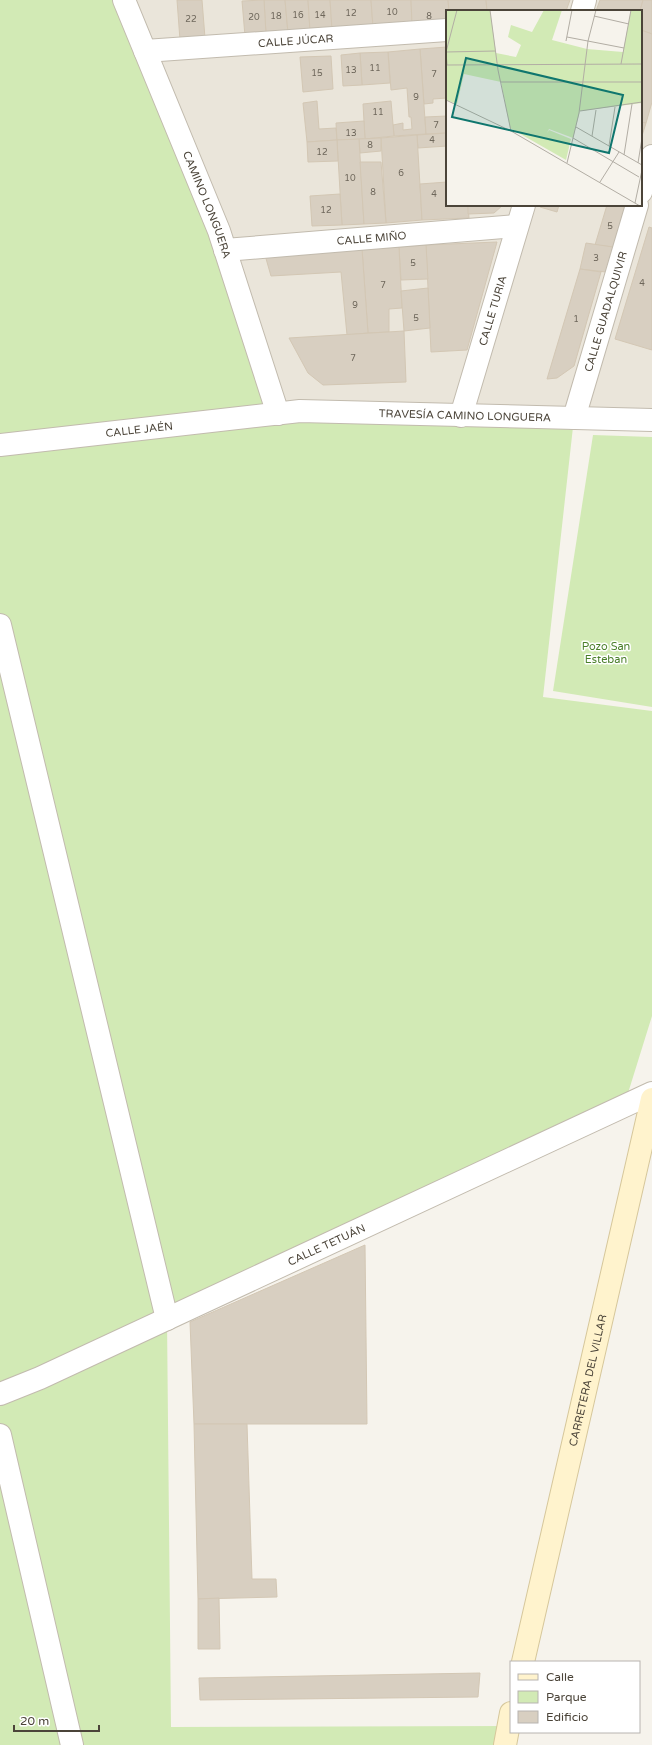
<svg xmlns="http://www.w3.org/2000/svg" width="652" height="1745" viewBox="0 0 652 1745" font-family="'Varela Round',sans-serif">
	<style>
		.residential { fill: #eae5da; fill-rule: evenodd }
		.green { fill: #d2eab5 }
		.building { fill: #d8cfc1; stroke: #d3c7b4 }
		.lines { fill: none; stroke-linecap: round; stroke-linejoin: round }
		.street-casing { stroke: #c2bbae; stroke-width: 24 }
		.secondary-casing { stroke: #d6c79b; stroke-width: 24 }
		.street { stroke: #fff; stroke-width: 22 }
		.secondary { stroke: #fff3cd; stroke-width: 22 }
		.labels { text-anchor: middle; stroke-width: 3; stroke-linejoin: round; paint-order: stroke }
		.number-label { font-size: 9px; fill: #6e675b }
		.street-label { font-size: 11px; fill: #4b4439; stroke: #fff }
		.park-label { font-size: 11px; fill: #4a7f2a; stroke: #fff }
		.inset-road { fill: none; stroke: #b2ada4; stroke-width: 1 }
		.view { fill: #0f766e; fill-opacity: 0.15; stroke: #0f766e; stroke-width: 2 }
		.inset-edge { fill: none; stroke: #4b4439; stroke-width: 2 }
	</style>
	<rect width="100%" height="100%" fill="#f6f3ec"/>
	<path class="residential" d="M122,0h530v422l-374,-8zM447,11h194v194h-194z"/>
	<g class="green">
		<path d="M0,0h122l156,414 296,4 -31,279 109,14v305l-28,90 -457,213 4,408 337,-1 -3,19h-505z"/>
		<path d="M593,435l59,2v270l-99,-16z"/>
	</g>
	<g class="building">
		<path d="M177,0h25l3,38 -25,2z"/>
		<path d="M264,0h21l3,33 -22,1z"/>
		<path d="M264,0l2,34 -21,2 -3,-35z"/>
		<path d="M285,0h23l2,31 -22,2z"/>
		<path d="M308,0h22l2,29 -22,2z"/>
		<path d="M330,0h41l2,27 -41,2z"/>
		<path d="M371,0h40l1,24 -39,3z"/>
		<path d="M411,0h37l1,11h-2v11l-35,2z"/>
		<path d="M448,0h38l1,11h-38z"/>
		<path d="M486,0h84l-4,11h-79z"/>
		<path d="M600,0h43l-3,11h-44z"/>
		<path d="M643,0h9v34l-11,-4v-19h-1z"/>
		<path d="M641,30l11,4v68l-6,21 -5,-1z"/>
		<path d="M447,47v51l-14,1v4l-9,1 -4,-55z"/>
		<path d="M420,49l6,85 -32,2 -1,-11 10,-2v7l9,-1 -1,-12h-2l-2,-29 -16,2 -3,-38z"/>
		<path d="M388,52l2,31 -28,2 -2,-32z"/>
		<path d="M360,53l2,32 -19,1 -2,-31z"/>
		<path d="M331,56l2,33 -30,3 -3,-35z"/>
		<path d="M317,101l2,28 17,-1 1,12 -30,2 -4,-39z"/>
		<path d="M391,101l3,35 -29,3 -2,-35z"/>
		<path d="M447,116v17l-21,1 -1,-17z"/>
		<path d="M364,121l1,18 -28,1 -1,-17z"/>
		<path d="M641,122l5,1 -5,16z"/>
		<path d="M447,133v13l-29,2 -1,-13z"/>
		<path d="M417,135l5,85 -36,3 -5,-85z"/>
		<path d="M381,138v13l-21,2 -1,-14z"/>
		<path d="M359,139l5,85 -22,1 -5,-85z"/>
		<path d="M337,140l1,21 -30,1 -1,-20z"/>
		<path d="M360,162h21l5,61 -22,1z"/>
		<path d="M447,182v23h21l1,13 -47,2 -2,-36z"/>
		<path d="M340,194l2,31 -30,1 -2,-30z"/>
		<path d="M468,205h35l-9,8 -26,1z"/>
		<path d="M540,205h19l-2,7 -17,-5z"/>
		<path d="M607,205l18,2 -12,40 -18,-2z"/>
		<path d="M649,227l3,1v122l-37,-11z"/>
		<path d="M497,242l-30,108 -36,2 -5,-107z"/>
		<path d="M586,243l27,4 -7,25 -26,-3z"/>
		<path d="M426,245l2,34 -27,1 -2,-33z"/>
		<path d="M399,247l3,61 -13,1v23l-21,1 -6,-84z"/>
		<path d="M362,249l6,84 -21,2 -6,-63 -70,4 -6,-21z"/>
		<path d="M580,269l21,3 -27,94 -17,12 -10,1z"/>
		<path d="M428,288l2,40 -26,3 -3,-40z"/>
		<path d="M404,331l2,51 -83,3 -15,-12 -19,-35z"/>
		<path d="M365,1245l2,179h-173l-4,-102z"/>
		<path d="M194,1424h53l5,155h24l1,18 -79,2z"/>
		<path d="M219,1598l1,51h-22v-50z"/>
		<path d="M480,1673l-2,24 -278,3 -1,-22z"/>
	</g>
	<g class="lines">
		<g class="street-casing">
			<g id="street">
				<path id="s1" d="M124,0l95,231 59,183"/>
				<path d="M582,11l3,-11"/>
				<path id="s2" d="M145,51l302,-21"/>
				<path d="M641,192l11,-36"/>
				<path id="s3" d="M225,250l292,-24"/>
				<path id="s4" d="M461,416l63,-211"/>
				<path id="s5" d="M574,418l63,-213"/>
				<path id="s6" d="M0,445l300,-34 352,9"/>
				<path d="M0,625l167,694"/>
				<path id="s7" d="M0,1394l40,-16 612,-285"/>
				<path d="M0,1435l72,310"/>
			</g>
		</g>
		<g class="secondary-casing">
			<g id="secondary">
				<path id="s8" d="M523,1662l129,-563"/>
				<path d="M505,1745l6,-32"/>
			</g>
		</g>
		<use href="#street" class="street"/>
		<use href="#secondary" class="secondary"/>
	</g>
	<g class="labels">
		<g class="number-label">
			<text x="392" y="15">10</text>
			<text x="351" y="16">12</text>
			<text x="298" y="18">16</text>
			<text x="320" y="18">14</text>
			<text x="276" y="19">18</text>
			<text x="429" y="19">8</text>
			<text x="254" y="20">20</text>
			<text x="191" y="22">22</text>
			<text x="375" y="71">11</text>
			<text x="351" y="73">13</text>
			<text x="317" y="76">15</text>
			<text x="434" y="77">7</text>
			<text x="416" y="100">9</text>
			<text x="378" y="115">11</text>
			<text x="436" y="128">7</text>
			<text x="351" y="136">13</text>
			<text x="432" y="143">4</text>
			<text x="370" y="148">8</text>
			<text x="322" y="155">12</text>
			<text x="401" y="176">6</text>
			<text x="350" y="181">10</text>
			<text x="373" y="195">8</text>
			<text x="434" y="197">4</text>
			<text x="326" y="213">12</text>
			<text x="610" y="229">5</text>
			<text x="596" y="261">3</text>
			<text x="413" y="266">5</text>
			<text x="642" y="286">4</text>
			<text x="383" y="288">7</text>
			<text x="355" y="308">9</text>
			<text x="416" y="321">5</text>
			<text x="576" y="322">1</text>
			<text x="353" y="361">7</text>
		</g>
		<g class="street-label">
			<text dy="4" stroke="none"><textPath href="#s2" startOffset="151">CALLE JÚCAR</textPath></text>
			<text dy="4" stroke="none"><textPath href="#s1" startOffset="221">CAMINO LONGUERA</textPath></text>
			<text dy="4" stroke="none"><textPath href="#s3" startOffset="147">CALLE MIÑO</textPath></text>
			<text dy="4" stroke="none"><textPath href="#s4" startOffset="110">CALLE TURIA</textPath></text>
			<text dy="4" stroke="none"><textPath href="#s5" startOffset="111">CALLE GUADALQUIVIR</textPath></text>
			<text dy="4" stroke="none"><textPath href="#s6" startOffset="467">TRAVESÍA CAMINO LONGUERA</textPath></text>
			<text dy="4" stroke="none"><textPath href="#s6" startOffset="140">CALLE JAÉN</textPath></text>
			<text dy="4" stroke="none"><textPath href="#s7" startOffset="359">CALLE TETUÁN</textPath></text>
			<text dy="4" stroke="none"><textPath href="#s8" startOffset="289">CARRETERA DEL VILLAR</textPath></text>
		</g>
		<g class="park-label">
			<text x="606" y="650">Pozo San<tspan x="606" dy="13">Esteban</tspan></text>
		</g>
	</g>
	<g transform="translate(446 10)">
		<rect width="196" height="196" fill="#f6f3ec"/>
		<path d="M0,0h44l6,43 20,4 5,-12 -13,-8 3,-12 21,7 12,-22h18l-10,30 35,9 36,3 8,-42h11v93l-62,8 -7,27 -24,-9 -2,4 2,-3 22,9 -5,21 -56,-32 -9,-46 -37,-8 -7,30 -11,-4z" fill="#d2eab5"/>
		<path class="inset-road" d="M11,0l-11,42 1,13 195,-1M44,0l8,60 13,61M148,6l35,8M121,27l57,11M120,31l6,-31M0,42l49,-1M175,54l10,-54M55,72h141M0,90l65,31 129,75M134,101l62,-9M130,117l66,38M146,126l4,-26M127,128l66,39M163,136l6,-39M178,145l8,-51M121,153l12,-50 9,-72 8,-31M192,153l4,-25M154,172l19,-30M189,193l7,-33"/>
		<path class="view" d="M20,48l157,37 -14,58 -157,-36z"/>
		<rect width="196" height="196" class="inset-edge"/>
	</g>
	<rect x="510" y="1661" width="130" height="72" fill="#ffffff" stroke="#b7b4b0"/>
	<rect x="518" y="1674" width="20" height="6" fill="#fff3cd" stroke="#b7b4b0"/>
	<text x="546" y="1681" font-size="12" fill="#4b4439">Calle</text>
	<rect x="518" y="1691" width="20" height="12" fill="#d2eab5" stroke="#b7b4b0"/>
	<text x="546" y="1701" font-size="12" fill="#4b4439">Parque</text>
	<rect x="518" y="1711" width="20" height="12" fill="#d8cfc1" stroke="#b7b4b0"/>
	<text x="546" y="1721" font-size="12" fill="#4b4439">Edificio</text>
	<path d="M14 1725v6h85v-6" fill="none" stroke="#4b4439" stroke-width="2"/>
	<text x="20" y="1725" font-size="12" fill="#4b4439" stroke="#ffffff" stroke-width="3" paint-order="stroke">20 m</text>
</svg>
